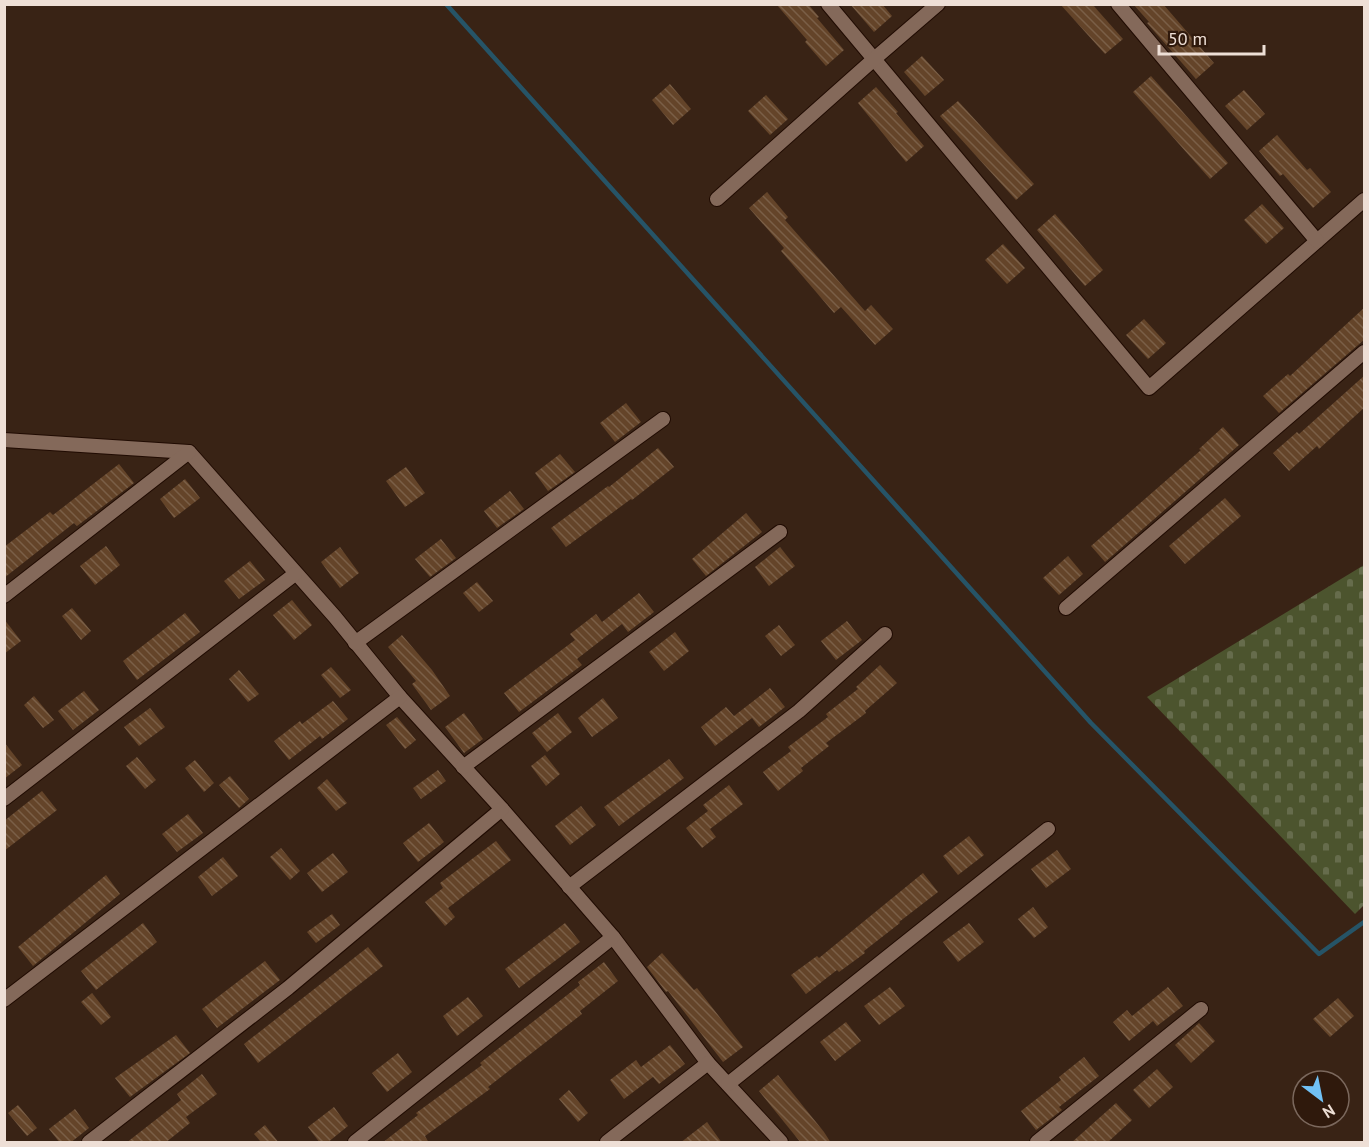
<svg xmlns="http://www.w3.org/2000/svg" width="1369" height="1147" viewBox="0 0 1369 1147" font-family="'PT Sans',sans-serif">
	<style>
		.cemetery { fill: url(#cemetery-stones) }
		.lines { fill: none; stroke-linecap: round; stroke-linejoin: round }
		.stream { stroke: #265467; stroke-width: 4.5 }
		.building { fill: url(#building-back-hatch) }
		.minor-casing { stroke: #200b02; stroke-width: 16 }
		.minor { stroke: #84695a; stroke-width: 14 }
	</style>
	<defs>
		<pattern id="cemetery-stones" width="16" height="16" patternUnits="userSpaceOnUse" patternTransform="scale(1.5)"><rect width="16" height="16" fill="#4c542e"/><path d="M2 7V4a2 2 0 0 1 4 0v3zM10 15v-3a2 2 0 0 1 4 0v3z" fill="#666c4c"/></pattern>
		<pattern id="building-back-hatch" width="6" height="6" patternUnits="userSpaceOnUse" patternTransform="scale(1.5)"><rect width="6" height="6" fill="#644429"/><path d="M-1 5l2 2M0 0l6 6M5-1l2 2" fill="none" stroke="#7a5f47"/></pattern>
	</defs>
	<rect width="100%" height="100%" fill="#392315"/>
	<path class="cemetery" d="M1364,565v340l-9,9 -208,-217z"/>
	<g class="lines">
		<path class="stream" d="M446,4l645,719 228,231 45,-32"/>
	</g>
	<g class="building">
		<path d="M776,4h32l11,13 -2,1 27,32 -18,16 -21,-24 2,-2z"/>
		<path d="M850,4h32l10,12 -18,16z"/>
		<path d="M1060,4h32l31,35 -18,15z"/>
		<path d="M1133,4h30l51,59 -18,16 -49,-56 2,-1z"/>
		<path d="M922,56l22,24 -19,16 -21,-24z"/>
		<path d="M1151,76l77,87 -18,16 -77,-87z"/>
		<path d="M670,84l21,25 -18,16 -21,-25z"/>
		<path d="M876,87l22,25 -2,1 28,33 -18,16 -48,-59z"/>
		<path d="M1244,90l21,24 -18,16 -22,-24z"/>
		<path d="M766,95l22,24 -18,16 -22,-24z"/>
		<path d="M958,101l76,83 -18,16 -76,-84z"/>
		<path d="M1277,135l30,35 3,-2 21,24 -18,16 -30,-34 -3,2 -21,-25z"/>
		<path d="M767,192l21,25 -3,3 80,91 6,-6 22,24 -18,16 -34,-38 -7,6 -53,-62 3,-3 -35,-40z"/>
		<path d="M1262,204l22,24 -18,16 -22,-24z"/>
		<path d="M1055,214l48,56 -18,16 -48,-56z"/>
		<path d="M1003,244l22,24 -18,16 -22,-24z"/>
		<path d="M1365,307v32l-86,74 -16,-17 25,-22 2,2z"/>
		<path d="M1144,319l22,24 -18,16 -22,-24z"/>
		<path d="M1365,375v32l-46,42 -2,-3 -28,25 -16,-18 24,-21 2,2z"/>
		<path d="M626,403l15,19 -26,20 -15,-19z"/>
		<path d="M1223,427l16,18 -134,117 -14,-16 110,-96 -2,-1z"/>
		<path d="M658,448l16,19 -42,33 -1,-1 -65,48 -15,-19 57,-42 1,1z"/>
		<path d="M560,454l15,18 -27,19 -13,-18z"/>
		<path d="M119,464l15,19 -57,43 -3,-3 -70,55v-31l46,-35 3,3z"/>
		<path d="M406,467l19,26 -20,14 -19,-26z"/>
		<path d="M185,479l15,19 -26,20 -14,-19z"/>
		<path d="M510,491l14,18 -27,19 -13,-17z"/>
		<path d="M1225,498l16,18 -56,48 -16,-18z"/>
		<path d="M746,513l16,19 -56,44 -14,-17z"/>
		<path d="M441,539l15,19 -26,19 -15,-18z"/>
		<path d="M106,546l14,19 -25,20 -15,-19z"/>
		<path d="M340,547l19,26 -19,15 -19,-26z"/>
		<path d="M780,547l15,19 -26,20 -14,-19z"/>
		<path d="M1068,556l15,18 -24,21 -16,-17z"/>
		<path d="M250,561l15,19 -26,19 -15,-18z"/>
		<path d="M477,582l16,19 -14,11 -16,-19z"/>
		<path d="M639,593l15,19 -26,20 -6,-8 -45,35 5,6 -63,47 -15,-19 71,-53 -5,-6 26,-20 6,8z"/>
		<path d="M292,600l20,25 -18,15 -21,-25z"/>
		<path d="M72,608l19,23 -10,9 -19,-24z"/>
		<path d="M185,613l15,19 -63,48 -14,-19z"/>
		<path d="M4,619l17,22 -17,13z"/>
		<path d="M847,621l15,19 -26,20 -15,-19z"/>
		<path d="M779,625l16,20 -14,11 -16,-20z"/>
		<path d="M675,632l14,19 -25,20 -15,-19z"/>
		<path d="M402,635l30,35 18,26 -19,14 -19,-26 4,-3 -28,-34z"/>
		<path d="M880,665l17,18 -32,28 1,2 -40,30 3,3 -28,22 2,3 -25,20 -15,-19 28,-21 -3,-4 40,-30 -2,-3 32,-25 -2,-2z"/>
		<path d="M331,667l20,23 -11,8 -19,-23z"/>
		<path d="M239,670l20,24 -11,8 -19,-23z"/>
		<path d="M770,688l15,19 -26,20 -7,-9 -37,28 -14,-19 25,-20 8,9z"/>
		<path d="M84,691l15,19 -26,20 -15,-19z"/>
		<path d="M34,696l20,24 -11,8 -19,-23z"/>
		<path d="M603,698l15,20 -26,19 -14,-19z"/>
		<path d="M333,701l15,18 -26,20 -2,-3 -31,24 -15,-19 26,-20 2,3z"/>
		<path d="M150,708l15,19 -26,19 -15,-19z"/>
		<path d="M464,713l19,26 -19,14 -19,-26z"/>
		<path d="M558,713l14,19 -25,20 -15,-19z"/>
		<path d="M397,717l19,23 -11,9 -19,-24z"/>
		<path d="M4,742l18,23 -18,14z"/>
		<path d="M545,755l15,19 -14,12 -15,-20z"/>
		<path d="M137,757l19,23 -11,9 -19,-23z"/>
		<path d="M669,759l15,19 -65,48 -15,-19z"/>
		<path d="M195,760l19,23 -10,9 -19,-24z"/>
		<path d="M438,770l8,11 -25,18 -8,-11z"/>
		<path d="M230,776l19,23 -10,9 -20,-23z"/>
		<path d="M327,779l20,24 -11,8 -19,-23z"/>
		<path d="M729,785l14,19 -33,25 6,8 -14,11 -16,-20 22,-17 -5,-6z"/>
		<path d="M42,791l15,19 -53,41v-30z"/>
		<path d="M581,806l15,19 -26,20 -15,-19z"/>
		<path d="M188,814l15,19 -26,19 -15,-18z"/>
		<path d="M429,823l15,19 -26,20 -15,-19z"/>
		<path d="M969,836l15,19 -26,20 -15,-19z"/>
		<path d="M496,841l15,19 -63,48 7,9 -10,9 -20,-24 18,-14 -3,-5z"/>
		<path d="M281,848l19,23 -10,9 -20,-23z"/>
		<path d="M1057,850l14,19 -25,19 -15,-19z"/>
		<path d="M333,853l15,19 -26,20 -15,-19z"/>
		<path d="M223,857l15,19 -26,20 -14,-19z"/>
		<path d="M923,873l15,19 -39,30 1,1 -36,28 1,2 -26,19 -2,-2 -31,24 -15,-19 26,-19 2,2z"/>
		<path d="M106,875l14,19 -87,72 -15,-19z"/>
		<path d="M1033,907l15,20 -14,11 -16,-19z"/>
		<path d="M332,914l8,11 -24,18 -9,-11z"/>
		<path d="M143,923l14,19 -61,48 -15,-19z"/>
		<path d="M565,923l15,19 -61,46 -14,-19z"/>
		<path d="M969,923l15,19 -26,20 -15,-20z"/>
		<path d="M368,947l15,19 -125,97 -14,-19z"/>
		<path d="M662,953l32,37 3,-2 46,59 -20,15 -55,-71 -2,1 -19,-25z"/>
		<path d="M265,961l15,19 -63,48 -15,-19z"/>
		<path d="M604,962l14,19 -38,30 2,3 -94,73 2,2 -65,47 4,7h-47l36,-28 -2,-2 66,-48 -2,-2 100,-78 -2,-3z"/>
		<path d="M890,987l15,19 -26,19 -15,-19z"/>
		<path d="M1168,987l15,19 -26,20 -4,-5 -24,20 -16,-19 14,-12 5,6z"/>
		<path d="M92,993l19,24 -10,8 -20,-23z"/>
		<path d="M468,997l15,19 -26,20 -14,-20z"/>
		<path d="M1338,998l16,18 -24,21 -17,-18z"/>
		<path d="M846,1022l15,19 -26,20 -15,-19z"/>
		<path d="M1199,1023l16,18 -24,22 -16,-18z"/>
		<path d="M176,1035l14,18 -60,44 -15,-19z"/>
		<path d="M670,1045l15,19 -26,20 -6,-7 -29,22 -14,-19 26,-20 5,7z"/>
		<path d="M398,1053l14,19 -25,20 -15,-19z"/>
		<path d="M1084,1057l15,19 -40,31 3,3 -26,20 -15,-19 40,-31 -2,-3z"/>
		<path d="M1157,1069l16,18 -24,21 -16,-18z"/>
		<path d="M202,1074l15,20 -31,23 4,6 -25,20h-39l55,-43 -4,-6z"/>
		<path d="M778,1075l46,57 7,11h-30l-42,-52z"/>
		<path d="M569,1090l19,23 -10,9 -19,-23z"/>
		<path d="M1116,1103l16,17 -25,23h-36z"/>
		<path d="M18,1105l19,23 -10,8 -19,-23z"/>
		<path d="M334,1107l14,19 -21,17h-7l-12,-16z"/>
		<path d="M75,1109l14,19 -19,15h-10l-11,-14z"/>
		<path d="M707,1122l15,21h-42z"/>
		<path d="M265,1125l14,18h-17l-8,-9z"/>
	</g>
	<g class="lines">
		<g class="minor-casing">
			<g id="minor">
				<path d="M828,4l321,384 215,-188"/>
				<path d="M1118,4l199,237"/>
				<path d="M717,199l156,-139 65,-56"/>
				<path d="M4,440l185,12 146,165 65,80 102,112 111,128 95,126 73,79"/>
				<path d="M4,596l185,-144"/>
				<path d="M1066,608l298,-256"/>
				<path d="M355,643l308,-224"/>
				<path d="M463,767l317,-235"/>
				<path d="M4,799l291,-225"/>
				<path d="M569,887l230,-176 86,-77"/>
				<path d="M4,1000l396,-303"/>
				<path d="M728,1084l320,-255"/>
				<path d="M89,1142l199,-154 214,-179"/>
				<path d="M355,1142l258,-205"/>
				<path d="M607,1142l101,-79"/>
				<path d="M1037,1142l164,-133"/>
			</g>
		</g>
		<use href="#minor" class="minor"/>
	</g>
	<rect width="1369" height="1147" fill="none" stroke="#eedfd6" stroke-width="12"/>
	<g transform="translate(1321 1099) rotate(148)"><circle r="28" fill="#2f190c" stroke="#7b685d" stroke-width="1.5"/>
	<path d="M0-4.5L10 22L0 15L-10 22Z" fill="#71c1f5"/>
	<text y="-9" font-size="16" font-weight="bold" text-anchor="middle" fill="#eedfd6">N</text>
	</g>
	<path d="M1159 45v9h105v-9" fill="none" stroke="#eedfd6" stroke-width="3"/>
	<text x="1168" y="45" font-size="18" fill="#eedfd6" stroke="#2f190c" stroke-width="4.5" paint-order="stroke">50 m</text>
</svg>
